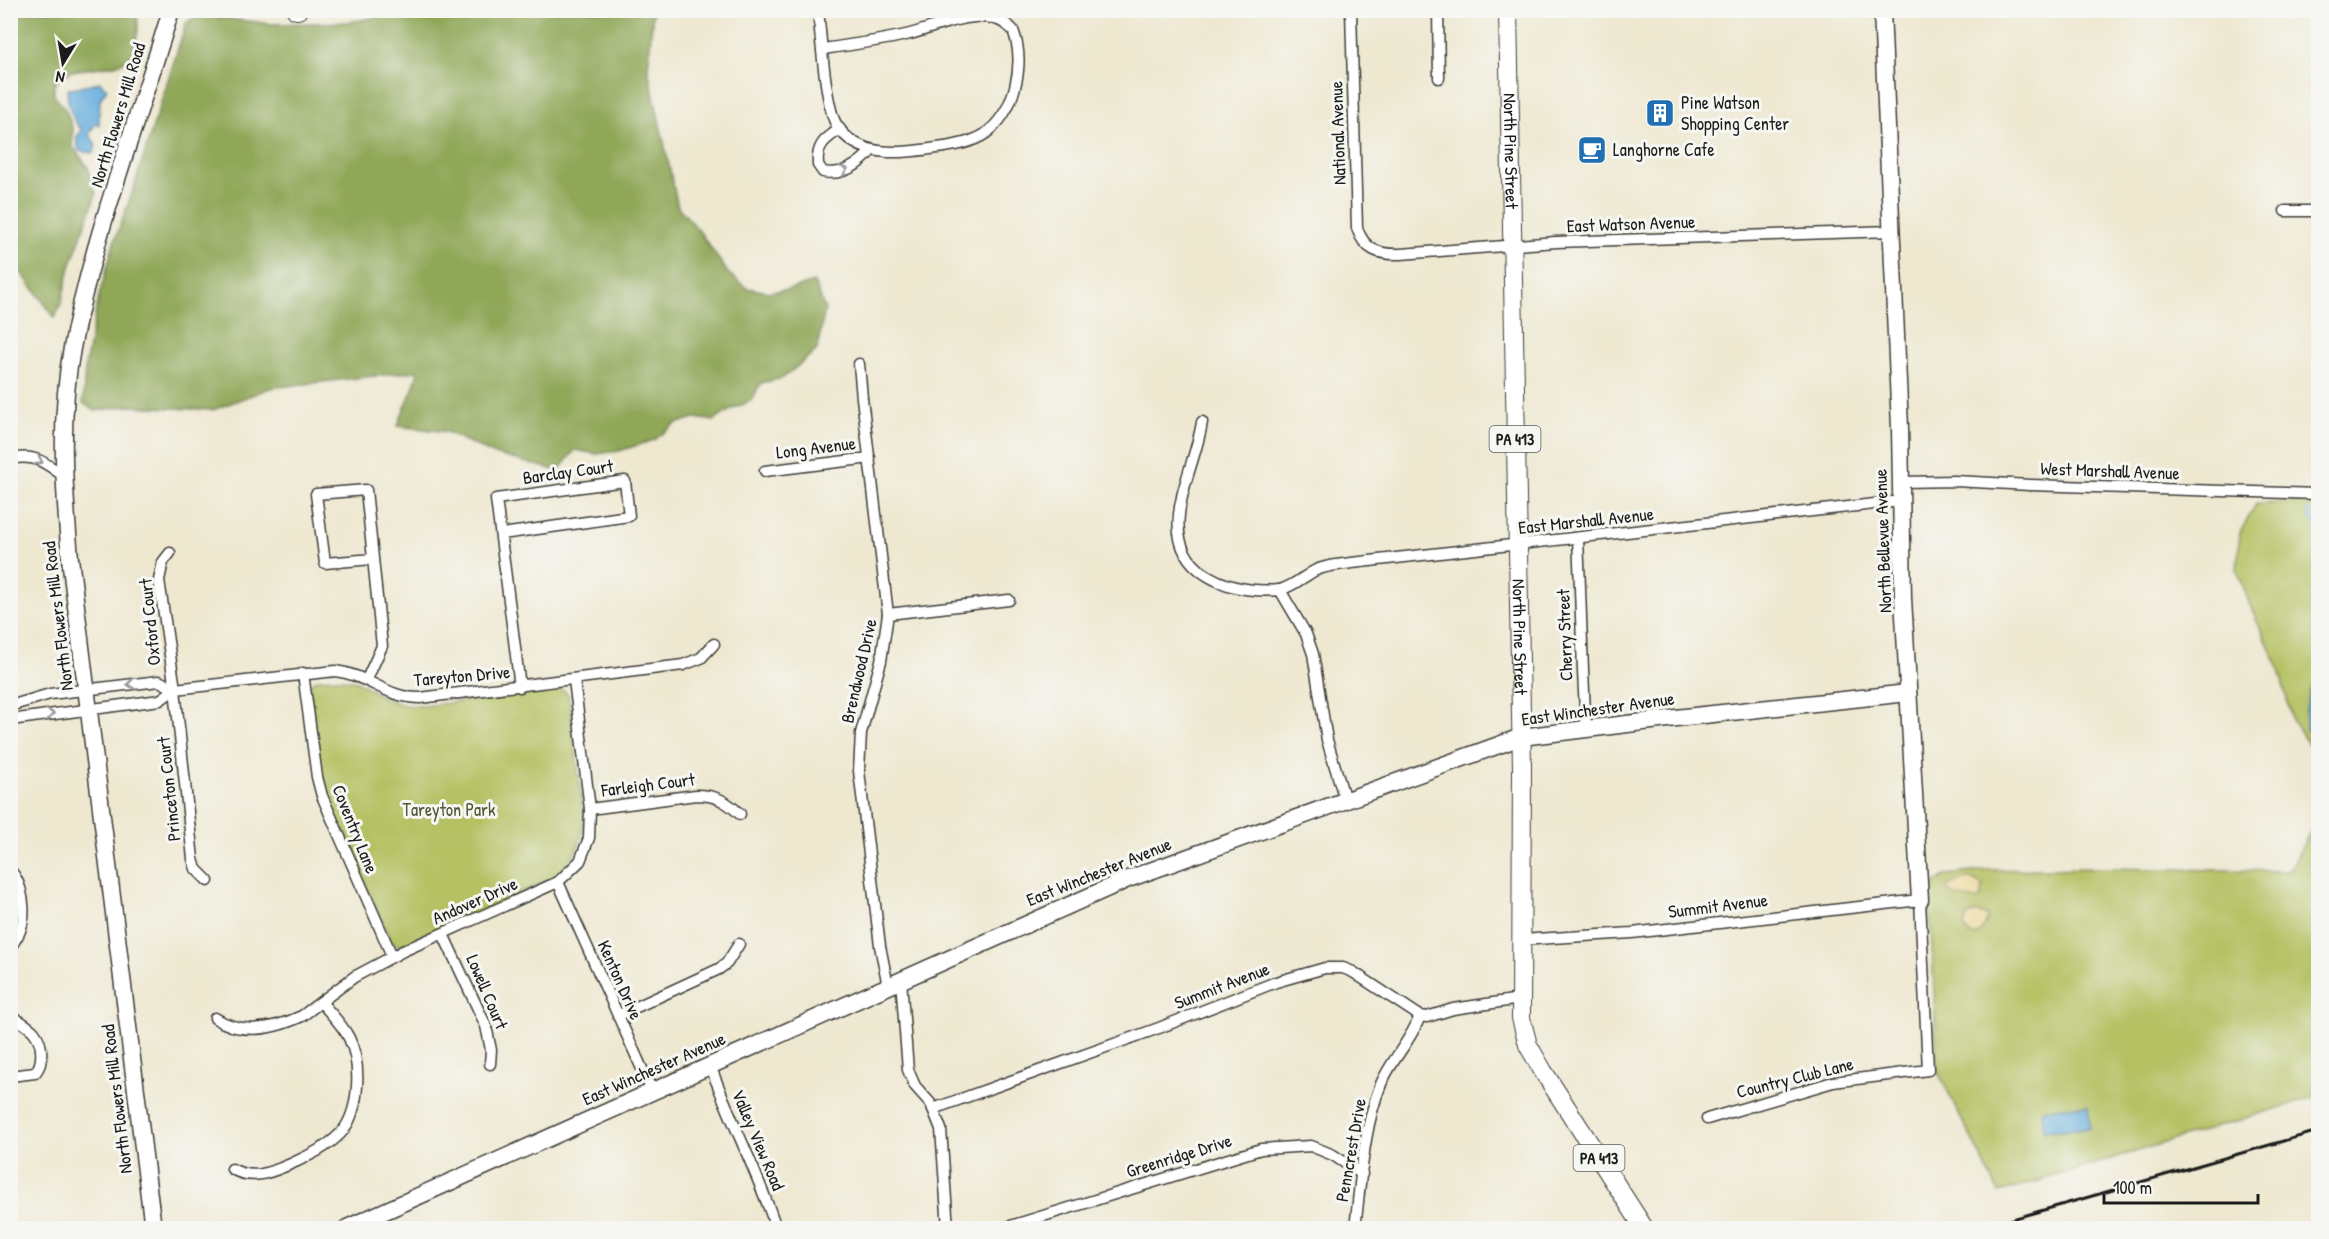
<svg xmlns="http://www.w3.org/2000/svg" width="2329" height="1239" viewBox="0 0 2329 1239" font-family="'Patrick Hand',sans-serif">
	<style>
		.green { fill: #b5c163; stroke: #686e40; stroke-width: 1.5 }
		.forest { fill: #90a759; stroke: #56623a; stroke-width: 1.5 }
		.sand { fill: #eeda9e; stroke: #857b5d; stroke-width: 1.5 }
		.water { fill: #65addc; stroke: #40647c; stroke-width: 1.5 }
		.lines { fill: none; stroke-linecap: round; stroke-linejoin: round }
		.stream { stroke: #65addc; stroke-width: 3 }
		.street-casing { stroke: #3c3b37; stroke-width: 13 }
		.secondary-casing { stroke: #3c3b37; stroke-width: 19 }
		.primary-casing { stroke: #3c3b37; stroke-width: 20 }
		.street { stroke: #fff; stroke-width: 10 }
		.secondary { stroke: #fff; stroke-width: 16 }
		.primary { stroke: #fff; stroke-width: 18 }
		.rail { stroke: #1c1c1c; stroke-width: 3 }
		.oneway { stroke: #999 }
		.labels { text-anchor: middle; stroke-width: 6; stroke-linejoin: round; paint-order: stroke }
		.shield { fill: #f6f6f2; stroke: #5d5d5c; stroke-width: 1.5 }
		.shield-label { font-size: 16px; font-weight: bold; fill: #1c1c1c }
		.poi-label { font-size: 18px; fill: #1c1c1c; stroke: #f6f6f2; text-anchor: start }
		.street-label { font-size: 18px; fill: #1c1c1c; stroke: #f6f6f2 }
		.park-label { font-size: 18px; fill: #525635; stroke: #f6f6f2 }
	</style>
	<rect width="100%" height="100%" fill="#f6f6f2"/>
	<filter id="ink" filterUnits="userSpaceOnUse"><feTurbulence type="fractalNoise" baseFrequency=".0167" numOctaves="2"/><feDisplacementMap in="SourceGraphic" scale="12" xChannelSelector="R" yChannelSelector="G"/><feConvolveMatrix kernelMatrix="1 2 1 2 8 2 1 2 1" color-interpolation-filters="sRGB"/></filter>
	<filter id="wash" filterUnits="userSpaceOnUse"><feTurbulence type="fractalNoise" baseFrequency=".008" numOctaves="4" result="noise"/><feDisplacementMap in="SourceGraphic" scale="24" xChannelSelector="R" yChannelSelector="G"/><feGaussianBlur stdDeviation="1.35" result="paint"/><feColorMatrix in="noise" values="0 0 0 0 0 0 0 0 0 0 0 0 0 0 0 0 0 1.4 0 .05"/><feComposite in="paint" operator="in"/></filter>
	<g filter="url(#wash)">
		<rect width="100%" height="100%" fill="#eee8d0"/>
		<g class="green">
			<path d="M2309,501l9,4v253l-25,-36 -15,-56 -28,-61 -13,-35 3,-37 16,-29z"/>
			<path d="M335,678l22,3 29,18 19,6 18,1 135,-17 7,2 4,5 15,122c-1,27 -11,44 -32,61l-151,67 -10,-4 -63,-144 -8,-32 -10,-77 1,-6 6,-4z"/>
			<path d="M2318,769v327l-319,97 -62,-123 -5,-125 -4,-51 7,-11 12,-8 42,-5 110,-2 190,3 24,-45z"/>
		</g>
		<g class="forest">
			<path d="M415,10l238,1 -5,58 30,138 19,21 31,45 19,15 23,4 21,-3 23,-7 11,27 -8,41 -34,28 -22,5 -10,18 -19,8 -18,12 -19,-3 -20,6 -21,16 -35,11 -23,3 -21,-4 -17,21 -65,-17 -46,-22 -49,-6c5,-20 17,-35 20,-55l-148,17 -57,22 -86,-4 -32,5 -12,-8 2,-37 14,-70 15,-54 18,-49 54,-170 11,-8 75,9 78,-2z"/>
			<path d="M10,11h126c5,17 0,31 -5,48l-16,6 -43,6 -12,6 -6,9v9l12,15 7,19 -1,17 16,21 8,28 -26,72 -9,37 -6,14 -44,-59z"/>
		</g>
		<g class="sand">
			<path d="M1969,878l14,8 -2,12c-8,3 -29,-2 -34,-8l2,-5z"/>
			<path d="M1978,913l9,3 -1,8 -9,11h-7l-6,-8c2,-8 4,-15 14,-14z"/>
		</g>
		<g class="water">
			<path d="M100,82l7,7 -7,10 -1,26 -4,-1 -6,10 7,11 -2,8 -15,-2 -3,-13 6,-8c-9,-7 -17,-31 -14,-41z"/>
			<path d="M2318,679v58l-12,-7c-1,-18 0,-37 12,-51z"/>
			<path d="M2088,1105l2,23 -46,3 -2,-22z"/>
		</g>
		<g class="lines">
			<path class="stream" d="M2308,510l2,7 8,10"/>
		</g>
	</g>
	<g filter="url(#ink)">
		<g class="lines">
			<g class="street-casing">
				<g id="street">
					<path d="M818,10c3,27 7,93 18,114 22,36 66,29 101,24 15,-2 35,-5 48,-14 30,-22 41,-70 28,-104 -28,-29 -75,-2 -107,5 -27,6 -55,10 -83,14"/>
					<path d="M1351,10l6,218c7,22 22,27 44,26l155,-12 336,-11"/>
					<path d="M1438,10l1,68"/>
					<path d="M840,129c-15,10 -24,16 -22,36l5,7c20,4 36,-7 49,-22"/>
					<path d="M2285,211h33"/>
					<path d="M859,364l3,34 26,216 -7,47 -20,72 -2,38 21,175 8,40"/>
					<path d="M1202,422c-7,50 -51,116 3,152 23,15 49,18 75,16l26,44 7,20 14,86 18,60"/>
					<path d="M10,459c26,-5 34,3 54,17"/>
					<path d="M765,471l105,-13"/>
					<path d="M1901,482l54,-1 75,4 288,9"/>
					<path d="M502,534l127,-18 -4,-35 -129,18 24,188"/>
					<path d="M1578,539c3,64 4,127 8,190"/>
					<path d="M170,553l-7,9 -4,18 16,109 18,170 3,10 12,12"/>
					<path d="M1280,590c13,-4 22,-12 34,-19 12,-6 26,-6 38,-8l549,-62"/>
					<path d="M888,614l121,-14"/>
					<path d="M303,673l14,104 5,19 70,160"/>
					<path d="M367,679l15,-33 -16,-156 -50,4 9,69 48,-4"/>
					<path d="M10,706l40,-12 109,-13 16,8"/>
					<path d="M10,720l150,-20 15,-11 160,-18c34,4 51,27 85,27l263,-33 18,-7 13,-14"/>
					<path d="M590,809l106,-14c20,0 30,6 44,19"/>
					<path d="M10,870c13,14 17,43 10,61 -2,5 -6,11 -10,17"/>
					<path d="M558,882l94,209"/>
					<path d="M443,934l43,92 5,24 -1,14"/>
					<path d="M1520,940l112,-7 288,-33 8,170 -95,12 -126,37"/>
					<path d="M901,980l7,90 7,16 16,18 10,25 7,99"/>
					<path d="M10,1015c8,5 18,10 24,17 9,11 10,31 1,41l-25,3"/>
					<path d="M619,1015l100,-46 8,-6 12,-19"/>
					<path d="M215,1018c27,18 59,11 87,-2l52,-39 49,-26 155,-69 22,-21 9,-23 1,-29 -16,-129"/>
					<path d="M710,1065c20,55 48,107 66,163"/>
					<path d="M933,1109l226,-81 117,-46 49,-14h18l10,4 67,44 7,1 26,-8 67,-10"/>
					<path d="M232,1169c21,12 40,3 61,-6 17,-8 33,-15 47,-29 20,-21 22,-70 9,-96 -7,-14 -18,-24 -28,-36"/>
					<path d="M1004,1228l257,-79 50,-3 22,9 29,19"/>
					<path d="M1355,1228c6,-47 8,-99 26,-144 10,-24 30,-43 39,-68"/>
				</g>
			</g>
			<g class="secondary-casing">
				<g id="secondary">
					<path d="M1882,10l18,418 3,170 17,302"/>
					<path d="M153,1228l-83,-670c-6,-70 -11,-140 2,-210 21,-112 66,-227 99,-338"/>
					<path d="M347,1228l781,-349 393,-142 155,-19 232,-25"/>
				</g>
			</g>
			<g class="primary-casing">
				<g id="primary">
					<path d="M296,10h2"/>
					<path id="s1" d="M1508,10l14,758 -1,250 7,27 15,26 101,157"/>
				</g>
			</g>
			<use href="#street" class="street"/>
			<use href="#secondary" class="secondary"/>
			<use href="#primary" class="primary"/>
			<path class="rail" d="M1981,1228l337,-97"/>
		</g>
		<defs><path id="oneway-chevron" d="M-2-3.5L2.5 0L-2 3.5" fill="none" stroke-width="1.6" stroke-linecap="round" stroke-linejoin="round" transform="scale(1.5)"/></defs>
		<g class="oneway">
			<use href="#oneway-chevron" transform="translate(844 170) rotate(-21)"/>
			<use href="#oneway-chevron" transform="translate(39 461) rotate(24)"/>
			<use href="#oneway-chevron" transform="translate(131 684) rotate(174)"/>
			<use href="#oneway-chevron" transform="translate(50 714) rotate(-7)"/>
		</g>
	</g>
	<defs>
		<g id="building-square" transform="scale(1.5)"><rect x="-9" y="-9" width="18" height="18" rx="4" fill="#1f6fb2" stroke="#f6f6f2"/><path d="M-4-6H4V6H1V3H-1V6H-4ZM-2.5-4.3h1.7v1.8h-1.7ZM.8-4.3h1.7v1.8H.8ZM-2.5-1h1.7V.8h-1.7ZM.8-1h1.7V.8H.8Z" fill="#fff"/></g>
		<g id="cafe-square" transform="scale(1.5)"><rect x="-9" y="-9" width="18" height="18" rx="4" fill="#1f6fb2" stroke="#f6f6f2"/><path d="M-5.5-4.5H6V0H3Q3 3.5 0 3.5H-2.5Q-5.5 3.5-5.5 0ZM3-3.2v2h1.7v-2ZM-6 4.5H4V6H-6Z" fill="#fff"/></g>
	</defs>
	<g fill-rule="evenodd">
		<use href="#building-square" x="1660" y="113"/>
		<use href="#cafe-square" x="1592" y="150"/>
	</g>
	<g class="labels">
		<g class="shield">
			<rect x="1489.5" y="426" width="51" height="26" rx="4.5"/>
			<rect x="1573.5" y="1145" width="51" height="26" rx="4.5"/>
		</g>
		<g class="shield-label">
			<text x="1515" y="445">PA 413</text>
			<text x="1599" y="1164">PA 413</text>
		</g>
		<g class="poi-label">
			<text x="1681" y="109">Pine Watson<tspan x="1681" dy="21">Shopping Center</tspan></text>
			<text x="1613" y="156">Langhorne Cafe</text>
		</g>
		<g class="street-label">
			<text transform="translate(118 115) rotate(-73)" y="6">North Flowers Mill Road</text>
			<text transform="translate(1338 133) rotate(-92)" y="6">National Avenue</text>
			<text dy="6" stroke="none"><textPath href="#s1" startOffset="141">North Pine Street</textPath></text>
			<text transform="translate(1631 224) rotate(-2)" y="6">East Watson Avenue</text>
			<text transform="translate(816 448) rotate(-7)" y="6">Long Avenue</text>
			<text transform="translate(2110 471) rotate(2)" y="6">West Marshall Avenue</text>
			<text transform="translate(568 472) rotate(-8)" y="6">Barclay Court</text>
			<text transform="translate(1586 521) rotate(-6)" y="6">East Marshall Avenue</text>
			<text transform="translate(1883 541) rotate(-92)" y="6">North Bellevue Avenue</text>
			<text transform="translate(58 616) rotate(-97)" y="6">North Flowers Mill Road</text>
			<text transform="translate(150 622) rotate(-96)" y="6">Oxford Court</text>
			<text transform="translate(1565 635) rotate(-92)" y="6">Cherry Street</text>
			<text dy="6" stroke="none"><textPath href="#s1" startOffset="627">North Pine Street</textPath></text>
			<text transform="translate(859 671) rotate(-77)" y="6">Brendwood Drive</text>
			<text transform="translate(462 676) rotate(-5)" y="6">Tareyton Drive</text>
			<text transform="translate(1598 709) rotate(-8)" y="6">East Winchester Avenue</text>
			<text transform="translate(648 785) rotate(-7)" y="6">Farleigh Court</text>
			<text transform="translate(169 789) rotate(-96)" y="6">Princeton Court</text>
			<text transform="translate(355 829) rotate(68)" y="6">Coventry Lane</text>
			<text transform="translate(1099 872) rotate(-22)" y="6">East Winchester Avenue</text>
			<text transform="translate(475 901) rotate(-24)" y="6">Andover Drive</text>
			<text transform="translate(1718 906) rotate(-7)" y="6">Summit Avenue</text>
			<text transform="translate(620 980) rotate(66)" y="6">Kenton Drive</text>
			<text transform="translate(1222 986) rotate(-21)" y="6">Summit Avenue</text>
			<text transform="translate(487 992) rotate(67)" y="6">Lowell Court</text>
			<text transform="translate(654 1069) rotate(-24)" y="6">East Winchester Avenue</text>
			<text transform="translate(1795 1078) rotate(-14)" y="6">Country Club Lane</text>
			<text transform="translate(117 1099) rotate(-97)" y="6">North Flowers Mill Road</text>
			<text transform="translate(758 1140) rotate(67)" y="6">Valley View Road</text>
			<text transform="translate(1351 1150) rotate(-80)" y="6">Penncrest Drive</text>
			<text transform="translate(1179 1156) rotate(-17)" y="6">Greenridge Drive</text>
		</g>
		<g class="park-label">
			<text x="449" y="816">Tareyton Park</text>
		</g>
	</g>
	<rect width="2329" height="1239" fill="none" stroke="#f6f6f2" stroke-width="36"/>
	<g transform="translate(63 63) rotate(191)" stroke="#f6f6f2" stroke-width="4.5" paint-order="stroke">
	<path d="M0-4.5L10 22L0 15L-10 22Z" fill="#1c1c1c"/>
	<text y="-9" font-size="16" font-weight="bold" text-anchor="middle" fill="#1c1c1c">N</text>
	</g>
	<path d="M2104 1194v9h154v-9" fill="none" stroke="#1c1c1c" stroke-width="3"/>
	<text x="2113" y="1194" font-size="18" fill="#1c1c1c" stroke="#f6f6f2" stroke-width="4.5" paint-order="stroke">100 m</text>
</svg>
